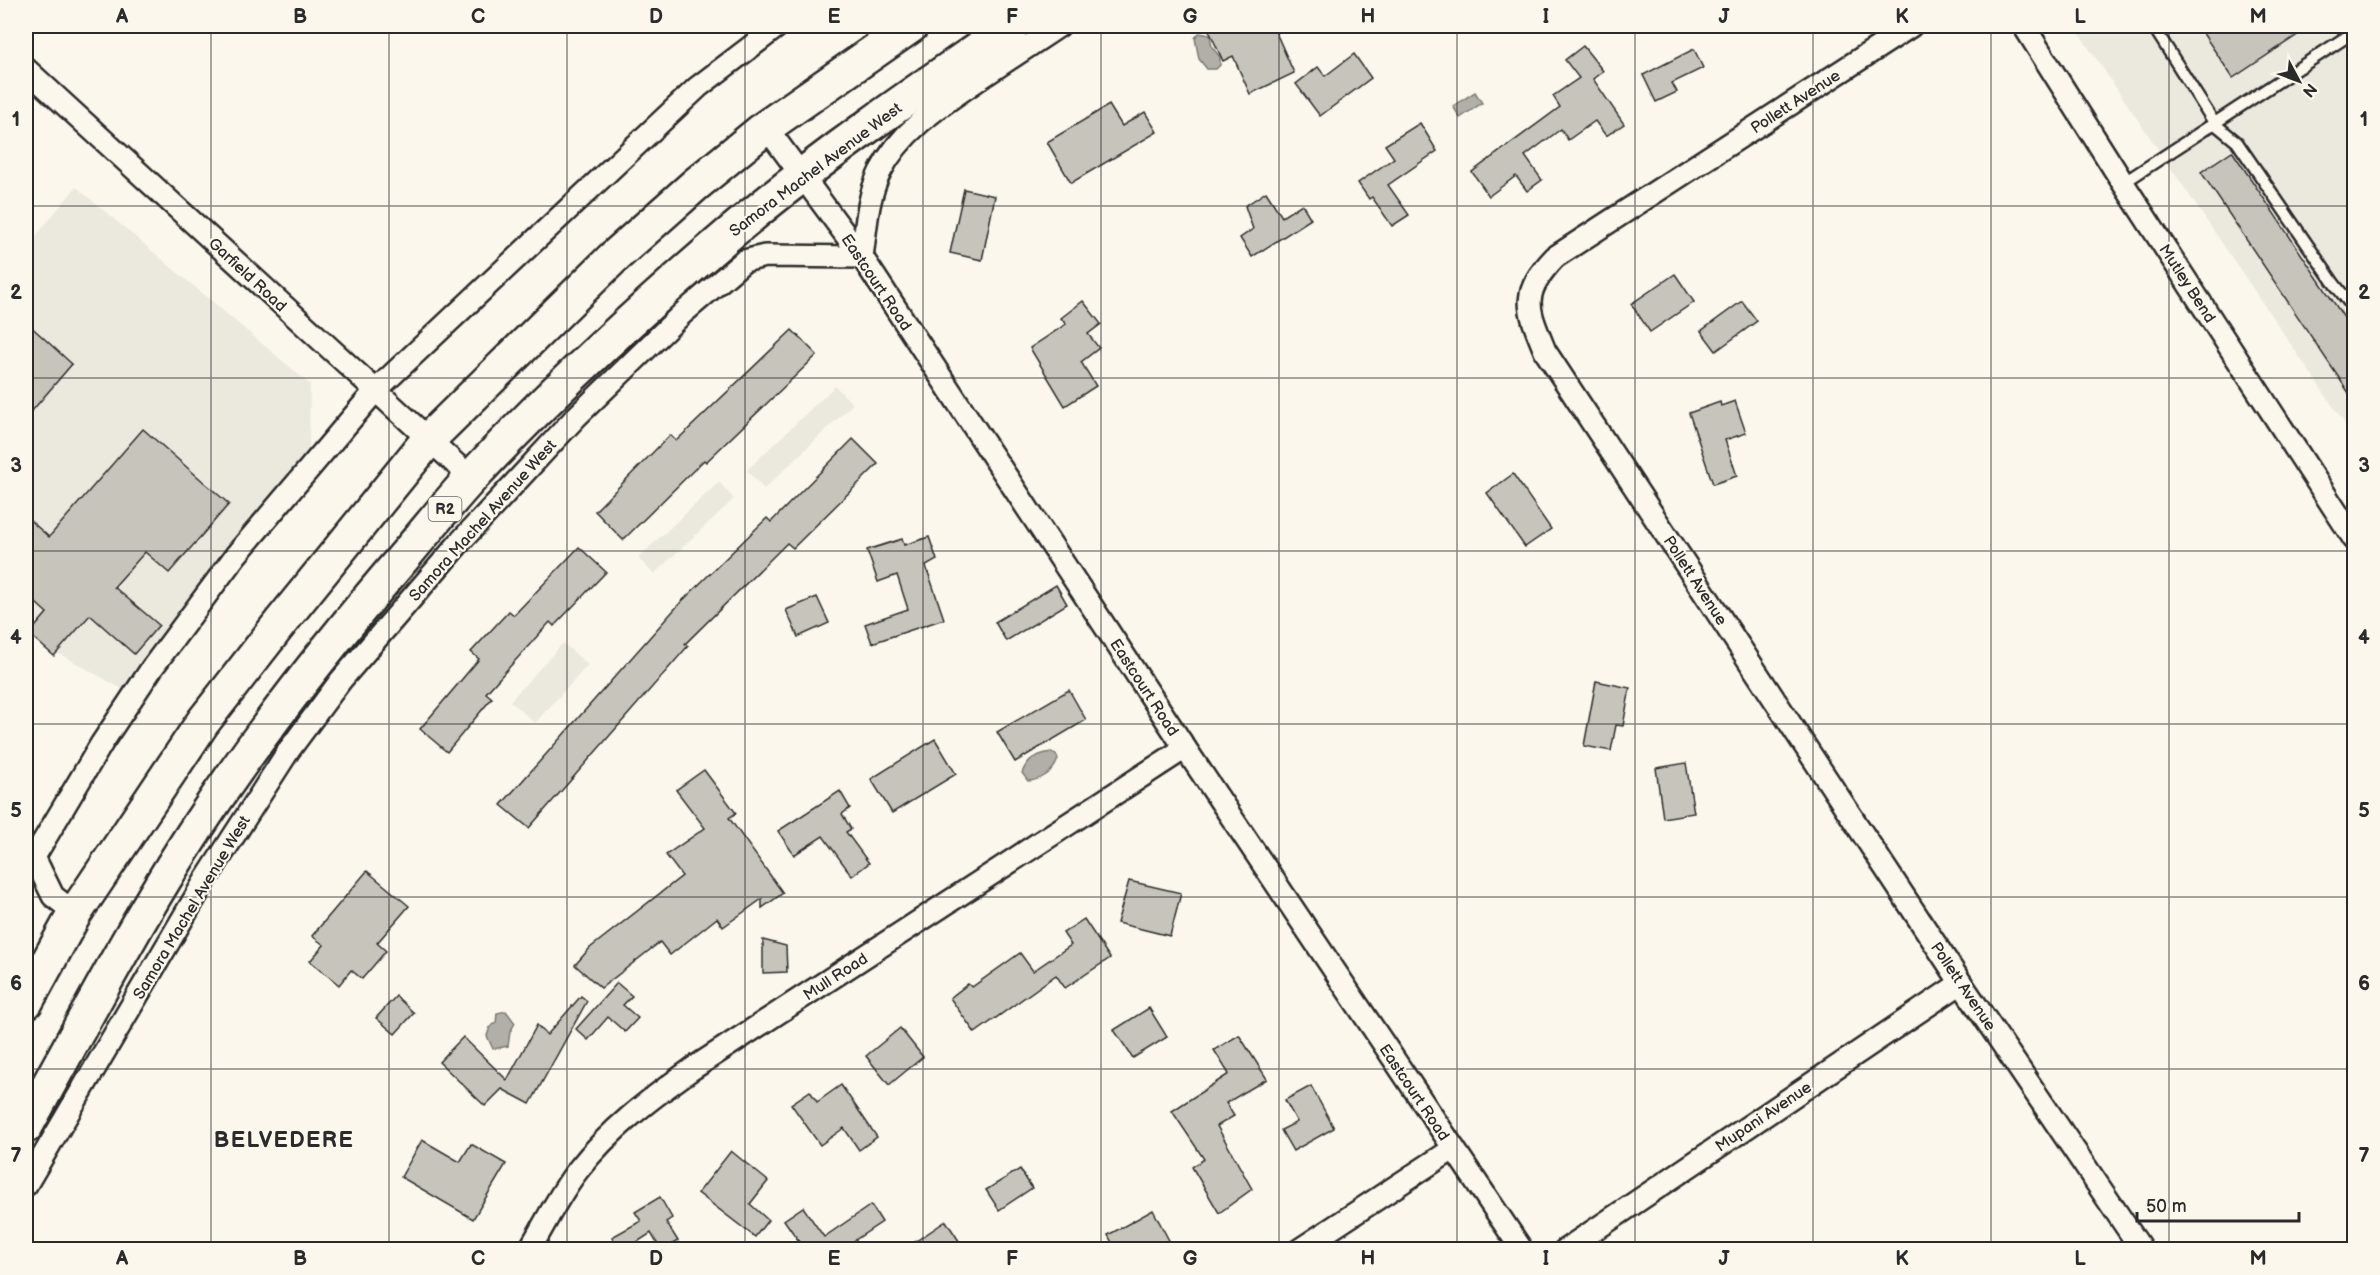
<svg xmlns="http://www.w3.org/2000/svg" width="2380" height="1275" viewBox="0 0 2380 1275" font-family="'Balsamiq Sans',sans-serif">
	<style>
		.built { fill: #ebe8de }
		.water { fill: #b1afa7; stroke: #7b7a75; stroke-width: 1.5 }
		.building { fill: #c7c4bc; stroke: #2b2b2b; stroke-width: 1.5 }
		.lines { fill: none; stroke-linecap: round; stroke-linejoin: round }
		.lane-casing { stroke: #2b2b2b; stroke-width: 15 }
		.street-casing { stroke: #2b2b2b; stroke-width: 26 }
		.highway-casing { stroke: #2b2b2b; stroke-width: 38 }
		.lane { stroke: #fbf7ec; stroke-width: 10 }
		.street { stroke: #fbf7ec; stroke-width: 21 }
		.highway { stroke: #fbf7ec; stroke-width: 33 }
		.grid { fill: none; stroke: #2b2b2b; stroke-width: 1.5; stroke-opacity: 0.55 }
		.labels { text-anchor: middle; stroke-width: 4.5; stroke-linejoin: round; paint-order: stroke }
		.shield { fill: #fbf7ec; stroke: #696865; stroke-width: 1.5 }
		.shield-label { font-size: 15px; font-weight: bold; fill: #2b2b2b }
		.street-label { font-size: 16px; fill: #2b2b2b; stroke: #fbf7ec }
		.district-label { font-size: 22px; font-weight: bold; letter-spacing: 1.5px; fill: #2b2b2b; stroke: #fbf7ec }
		.neatline { fill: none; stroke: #2b2b2b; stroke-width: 2 }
		.grid-label { font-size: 20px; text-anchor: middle; font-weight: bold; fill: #2b2b2b }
	</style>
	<rect width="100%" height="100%" fill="#fbf7ec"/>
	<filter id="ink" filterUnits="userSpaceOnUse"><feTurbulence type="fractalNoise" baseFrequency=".0167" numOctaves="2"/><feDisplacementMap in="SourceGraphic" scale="12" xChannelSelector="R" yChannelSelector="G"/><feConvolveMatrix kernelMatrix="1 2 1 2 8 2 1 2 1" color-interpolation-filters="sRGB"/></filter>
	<g filter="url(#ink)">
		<g class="built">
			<path d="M2074,26h280v411z"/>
			<path d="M76,187l234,197 -1,71 -185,235 -98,-55v-387z"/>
			<path d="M835,386l18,18 -89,85 -17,-19z"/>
			<path d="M719,482l15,17 -80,75 -16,-16z"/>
			<path d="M563,643l25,22 -53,58 -25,-22z"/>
		</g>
		<g class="water">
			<path d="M1199,33l11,2 2,12 8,10v8l-4,4h-9l-8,-10 -4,-21z"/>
			<path d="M1475,92l7,11 -22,15 -7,-12z"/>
			<path d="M1051,752l5,2 2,5c-4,13 -16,21 -30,22l-6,-8c6,-15 14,-18 29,-21z"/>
			<path d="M506,1011l9,12 -5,9 -2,14 -15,3 -6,-13 3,-9 6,-4 1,-10z"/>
		</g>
		<g class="building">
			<path d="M1207,26h66l21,47 -44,21 -17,-38 -10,5z"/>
			<path d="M2198,26h113l-78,52z"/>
			<path d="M1583,46l20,25 -10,8 31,45 -18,12 -11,-15 -27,19 -7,-11 -36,27 17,24 -15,11 -11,-15 -27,20 -17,-24 88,-65 -7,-11 26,-18 -14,-18z"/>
			<path d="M1694,49l9,19 -31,15 5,9 -21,10 -13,-27z"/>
			<path d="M1354,54l17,24 -51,38 -24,-32 22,-17 7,9z"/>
			<path d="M1109,105l13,21 23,-14 12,20 -86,51 -24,-41z"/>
			<path d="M1420,123l17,28 -49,34 21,30 -17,11 -20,-29 -3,2 -11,-16 36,-25 -9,-13z"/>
			<path d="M2232,151l123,183v68l-154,-230z"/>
			<path d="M964,189l31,7 -13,64 -32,-7z"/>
			<path d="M1266,192l16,25 20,-13 9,15 -59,38 -12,-19 13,-9 -8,-23z"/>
			<path d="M1675,274l19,28 -44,30 -19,-28z"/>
			<path d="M1083,301l18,23 -13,10 11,14 -18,14 15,24 -31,20 -35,-58 36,-24 -5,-6z"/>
			<path d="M1742,301l15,20 -41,30 -15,-20z"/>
			<path d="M26,322l46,42 -46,54z"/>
			<path d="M792,330l25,25 -111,107 -2,-2 -81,80 -28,-29 75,-76 6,6z"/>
			<path d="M1735,401l11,32 -21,7 12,36 -24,8 -24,-71 31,-11 1,4z"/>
			<path d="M143,429l86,75 -60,69 -24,-21 -31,35 45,38 -25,29 -44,-39 -36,41 -25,-22 18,-21 -21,-19v-77l23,20z"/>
			<path d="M853,439l25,25 -85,84 -6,-5 -102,101 3,2 -159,182 -28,-23 180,-203 86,-84 4,4z"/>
			<path d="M1513,474l38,55 -26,18 -38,-54z"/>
			<path d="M929,537l8,23 -11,6 18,53 -72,24 -7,-19 43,-15 -11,-34 -19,7 -11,-32 35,-11 2,6z"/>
			<path d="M579,547l27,25 -52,54 -4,-4 -64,71 6,5 -45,54 -27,-23 59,-70 -8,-7 38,-41 5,4z"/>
			<path d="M1056,585l11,19 -61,37 -11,-19z"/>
			<path d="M817,597l12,26 -31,14 -12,-27z"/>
			<path d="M1596,681l34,7 -7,38 -7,-1 -5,26 -27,-5z"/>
			<path d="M1069,690l17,30 -71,42 -18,-30z"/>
			<path d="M935,739l21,35 -64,39 -21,-34z"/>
			<path d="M1686,763l8,50 -31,5 -7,-50z"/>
			<path d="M704,770l32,43 -7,5 54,75 -21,15v-9l-39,28 -6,-9 -47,37 -10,-13 -59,46 -26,-23 15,-17 92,-72 -16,-21 39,-27 -29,-38z"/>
			<path d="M840,791l10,17 -8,6 9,15 -5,3 23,31 -17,13 -29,-40 -29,19 -16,-24z"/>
			<path d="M367,871l42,35 -32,37 9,8 -24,28 -11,-9 -12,15 -29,-24 14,-16 -12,-9z"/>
			<path d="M1129,881l52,12 -11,43 -53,-13z"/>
			<path d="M1084,919l26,39 -45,30 -9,-13 -81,58 -25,-35 18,-14 4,3 48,-34 13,18 38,-26 -8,-12z"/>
			<path d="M763,940l23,6 1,26 -24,1z"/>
			<path d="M617,983l15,13 -9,9 15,13 -13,14 -17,-15 -20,23 -12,-11z"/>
			<path d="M396,996l18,17 -19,21 -19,-16z"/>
			<path d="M581,996l6,5 -57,103 -28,-15 -17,17 -46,-44 24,-25 44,43 30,-55 10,10z"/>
			<path d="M1149,1008l18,29 -34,21 -19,-28z"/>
			<path d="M900,1028l23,29 -34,28 -23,-29z"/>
			<path d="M1239,1035l28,44 -41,24 8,13 -17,10 35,63 -33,24 -27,-46 12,-8 -32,-48 57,-37 -15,-24z"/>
			<path d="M841,1085l36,52 -18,13 -15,-22 -24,17 -29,-41 19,-13 7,11z"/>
			<path d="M1311,1086l23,42 -41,23 -12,-21 16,-8 -12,-22z"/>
			<path d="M422,1140l38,22 11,-18 35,20 -33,55 -72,-42z"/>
			<path d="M731,1151l37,30 -18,23 18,16 -13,17 -57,-44z"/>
			<path d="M1020,1169l12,19 -33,22 -13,-20z"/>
			<path d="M660,1197l12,21 -6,4 12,19 -17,9 -10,-17 -26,17h-5l-8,-13 29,-16 -6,-9z"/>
			<path d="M871,1205l11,17 -42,28h-35l-21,-30 19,-13 21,30z"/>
			<path d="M1153,1210l21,40h-58l-8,-15z"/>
			<path d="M946,1221l19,29h-62z"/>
		</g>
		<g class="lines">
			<g class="lane-casing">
				<g id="lane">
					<path d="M2153,26l62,98 22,18 96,140 21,27"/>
					<path d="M2123,183l231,-151"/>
				</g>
			</g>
			<g class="street-casing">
				<g id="street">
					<path d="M1911,26l-356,231c-35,37 -28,50 -10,94l416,632 181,267"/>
					<path d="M2024,26l99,157 231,356"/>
					<path d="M26,69l445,409"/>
					<path d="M766,127l96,130 323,491 337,502"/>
					<path d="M34,857l19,39 22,17"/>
					<path d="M26,864l8,-7 68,-114 50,-75 84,-113 139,-164 323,-304 80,-61"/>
					<path d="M26,1185l180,-306 83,-129 52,-70 119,-138 116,-125 107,-104 61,-52 21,-5 97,1c4,-28 5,-59 18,-85 21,-42 61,-67 99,-93 27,-18 54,-36 80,-53"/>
					<path d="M529,1250c16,-26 30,-56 49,-80 32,-41 72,-71 114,-101l493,-321"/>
					<path d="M1299,1250l154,-101"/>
					<path d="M1565,1250l396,-267"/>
				</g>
			</g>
			<g class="highway-casing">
				<g id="highway">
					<path d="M26,1002l49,-89 128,-191 78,-100 148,-183 185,-182 81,-72 71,-58 145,-101"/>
					<path d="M26,1126c56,-101 109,-204 172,-300 62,-94 132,-183 205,-268 23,-27 45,-55 68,-80 80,-86 168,-167 257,-243 90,-76 187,-143 284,-209"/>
				</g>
			</g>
			<use href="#lane" class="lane"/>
			<use href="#street" class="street"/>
			<use href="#highway" class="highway"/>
		</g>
	</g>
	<path class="grid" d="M211,26v1224M389,26v1224M567,26v1224M745,26v1224M923,26v1224M1101,26v1224M1279,26v1224M1457,26v1224M1635,26v1224M1813,26v1224M1991,26v1224M2169,26v1224M26,206h2328M26,378h2328M26,551h2328M26,724h2328M26,897h2328M26,1069h2328"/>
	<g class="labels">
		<rect class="shield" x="428.5" y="497" width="33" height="24" rx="4.5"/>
		<g class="shield-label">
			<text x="445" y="514">R2</text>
		</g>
		<g class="street-label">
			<text transform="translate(1795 101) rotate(-33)" y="6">Pollett Avenue</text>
			<text transform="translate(815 169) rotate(-37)" y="6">Samora Machel Avenue West</text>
			<text transform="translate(248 274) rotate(43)" y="6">Garfield Road</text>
			<text transform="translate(877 282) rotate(56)" y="6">Eastcourt Road</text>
			<text transform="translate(2188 283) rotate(57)" y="6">Mutley Bend</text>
			<text transform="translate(482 520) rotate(-48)" y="6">Samora Machel Avenue West</text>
			<text transform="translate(1696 580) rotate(57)" y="6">Pollett Avenue</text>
			<text transform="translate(1145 687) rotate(57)" y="6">Eastcourt Road</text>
			<text transform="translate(191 907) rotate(-59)" y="6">Samora Machel Avenue West</text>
			<text transform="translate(835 976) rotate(-33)" y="6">Mull Road</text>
			<text transform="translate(1964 986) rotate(56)" y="6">Pollett Avenue</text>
			<text transform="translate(1415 1092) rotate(56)" y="6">Eastcourt Road</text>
			<text transform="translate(1763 1116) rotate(-34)" y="6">Mupani Avenue</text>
		</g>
		<g class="district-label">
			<text x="284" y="1147">BELVEDERE</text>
		</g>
	</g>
	<rect width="2380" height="1275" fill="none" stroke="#fbf7ec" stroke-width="66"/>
	<g transform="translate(2299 81) rotate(131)" stroke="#fbf7ec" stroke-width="4.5" paint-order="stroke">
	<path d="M0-4.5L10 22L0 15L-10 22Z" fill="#2b2b2b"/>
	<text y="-9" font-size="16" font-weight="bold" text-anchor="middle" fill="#2b2b2b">N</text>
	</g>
	<path d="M2137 1212v9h162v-9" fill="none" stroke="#2b2b2b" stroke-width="3"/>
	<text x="2146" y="1212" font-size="18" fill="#2b2b2b" stroke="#fbf7ec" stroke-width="4.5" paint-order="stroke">50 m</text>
	<rect x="33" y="33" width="2314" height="1209" class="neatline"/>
	<g class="grid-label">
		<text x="122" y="23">A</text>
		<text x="300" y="23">B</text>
		<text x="478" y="23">C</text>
		<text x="656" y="23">D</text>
		<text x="834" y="23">E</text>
		<text x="1012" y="23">F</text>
		<text x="1190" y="23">G</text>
		<text x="1368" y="23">H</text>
		<text x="1546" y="23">I</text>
		<text x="1724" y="23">J</text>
		<text x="1902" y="23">K</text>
		<text x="2080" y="23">L</text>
		<text x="2258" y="23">M</text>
		<text x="16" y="126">1</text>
		<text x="2364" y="126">1</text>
		<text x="16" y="299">2</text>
		<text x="2364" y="299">2</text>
		<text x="16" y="472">3</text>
		<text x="2364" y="472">3</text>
		<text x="16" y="644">4</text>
		<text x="2364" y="644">4</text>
		<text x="16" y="817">5</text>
		<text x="2364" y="817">5</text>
		<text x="16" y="990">6</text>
		<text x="2364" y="990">6</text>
		<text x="16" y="1162">7</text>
		<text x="2364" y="1162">7</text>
		<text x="122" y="1265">A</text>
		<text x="300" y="1265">B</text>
		<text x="478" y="1265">C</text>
		<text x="656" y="1265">D</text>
		<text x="834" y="1265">E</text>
		<text x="1012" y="1265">F</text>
		<text x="1190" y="1265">G</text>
		<text x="1368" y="1265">H</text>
		<text x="1546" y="1265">I</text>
		<text x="1724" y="1265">J</text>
		<text x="1902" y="1265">K</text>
		<text x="2080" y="1265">L</text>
		<text x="2258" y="1265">M</text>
	</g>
</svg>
